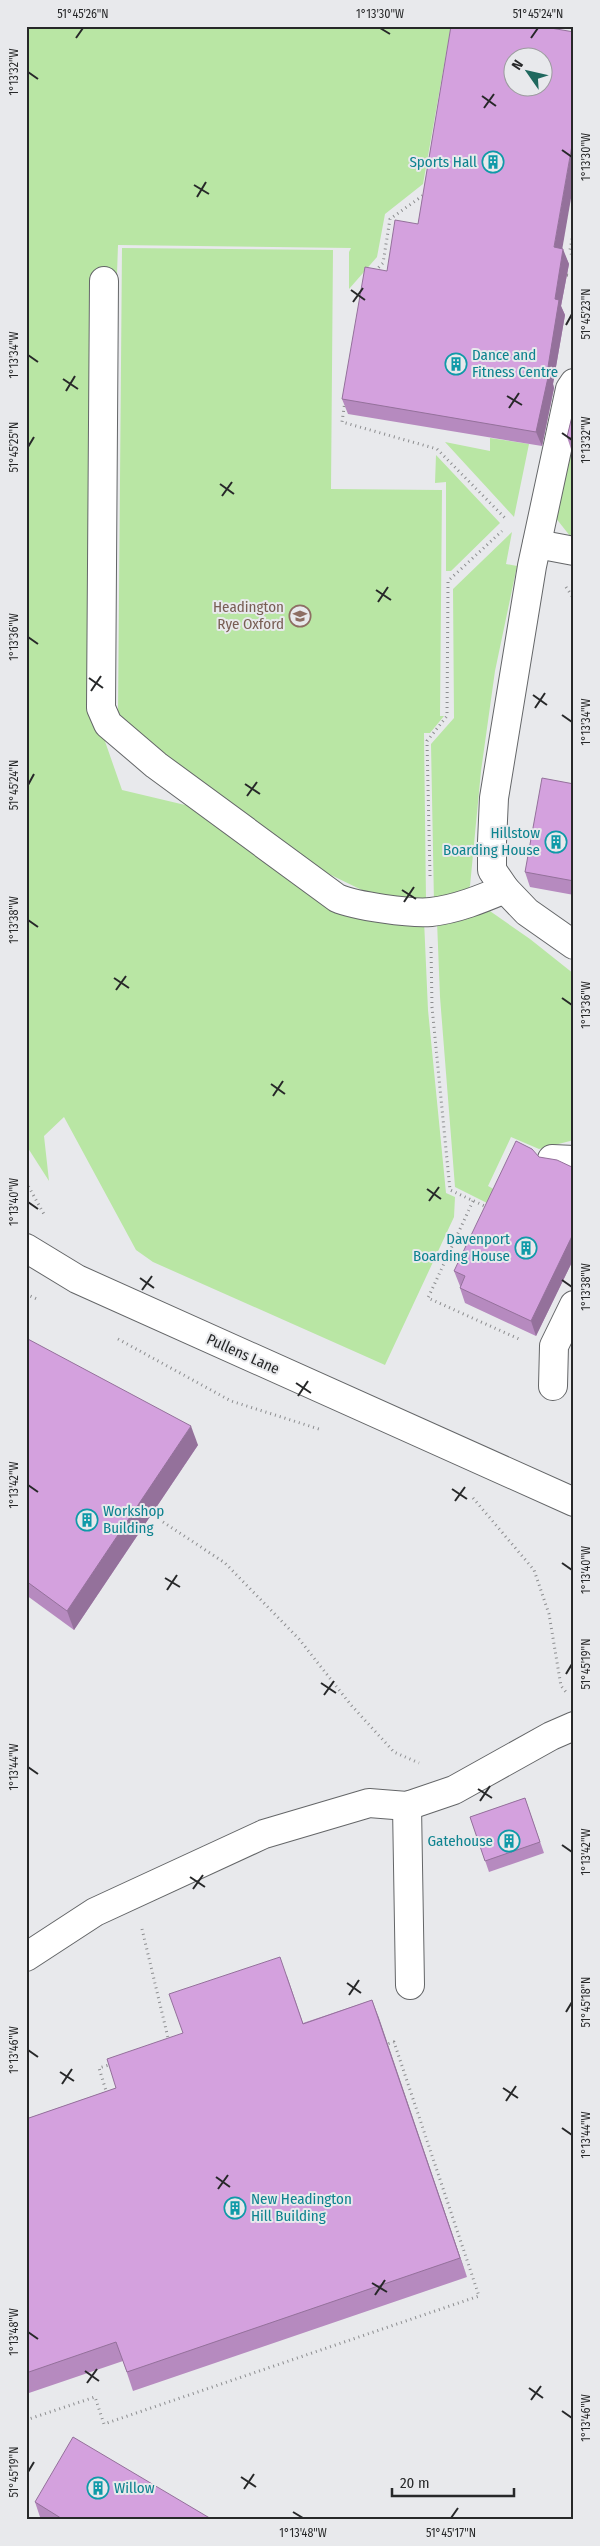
<svg xmlns="http://www.w3.org/2000/svg" width="600" height="2546" viewBox="0 0 600 2546" font-family="'Fira Sans Condensed',sans-serif">
	<style>
		.green { fill: #b9e6a4 }
		.lines { fill: none; stroke-linecap: round; stroke-linejoin: round }
		.minor-casing { stroke: #646668; stroke-width: 30 }
		.path { stroke: #8c8d8f; stroke-width: 3; stroke-dasharray: 1 4; stroke-linecap: butt }
		.minor { stroke: #fff; stroke-width: 28 }
		.wall { fill: #b68abf }
		.shaded-wall { fill: #94719b }
		.building { fill: #d4a1de; stroke: #94719b; fill-rule: evenodd }
		.ticks { fill: none; stroke: #272829; stroke-width: 2 }
		.labels { text-anchor: middle; stroke-width: 4; stroke-linejoin: round; paint-order: stroke }
		.culture-label { font-size: 15px; fill: #0d838f; stroke: #e8e9ec; text-anchor: end }
		.education-label { font-size: 15px; fill: #785e54; stroke: #e8e9ec; text-anchor: end }
		.street-label { font-size: 15px; fill: #272829; stroke: #e8e9ec }
		.neatline { fill: none; stroke: #272829; stroke-width: 2 }
		.ticks-label { font-size: 12px; text-anchor: middle; fill: #272829 }
	</style>
	<rect width="100%" height="100%" fill="#e8e9ec"/>
	<g class="green">
		<path d="M26,26h425l-28,158 -38,30 -8,43 -28,32v-37l2,-4 -233,-3 -1,29 -20,1 3,452 22,63 80,19 140,106 82,5 4,90 18,183 9,4 -1,20 -69,148 -232,-103 -17,-12 -72,-133 -20,19 5,45 -23,-36z"/>
		<path d="M122,248l211,2 -2,239 111,1 -2,226h4l-14,17h-6l2,167 -58,-7 -70,-34 -184,-141 4,-5z"/>
		<path d="M490,438l39,6 -15,73 -69,-75 45,9z"/>
		<path d="M574,438v103l-19,-24z"/>
		<path d="M436,455l64,68 -49,48h-5v-89l-11,1z"/>
		<path d="M512,532l-6,32 11,2 -22,105 -14,100 -11,115 -4,6 -32,11 -3,-159 23,-26 -1,-129z"/>
		<path d="M487,909l43,30 44,35v166l-35,9 -28,-12 -23,49 11,6 -8,13 -36,-18 -15,-190 -3,-76z"/>
	</g>
	<g class="lines">
		<g class="minor-casing">
			<g id="minor">
				<path d="M104,281l-3,427 7,16 48,41 181,133c18,8 75,16 94,14 26,-3 50,-13 74,-23"/>
				<path d="M574,383l-4,6 -38,177 -38,232 -2,44v28l13,19 22,23 47,33"/>
				<path d="M537,544l37,7"/>
				<path d="M552,1159l22,1"/>
				<path d="M26,1248l51,31 497,223"/>
				<path d="M553,1386l1,-40 20,-41"/>
				<path d="M407,1806l3,179"/>
				<path d="M26,1957l69,-45 169,-78 105,-31 38,3 47,-16 97,-54 23,-10"/>
			</g>
		</g>
		<g class="path">
			<path d="M574,229l-4,21 4,13"/>
			<path d="M375,271l8,-8 7,-44 35,-25"/>
			<path d="M567,275l7,1"/>
			<path d="M345,401l-3,21 95,27 69,70"/>
			<path d="M566,587l8,12"/>
			<path d="M430,876l-3,-135 20,-25 1,-135 54,-50"/>
			<path d="M431,947l1,60 18,183 39,18"/>
			<path d="M26,1182l19,34"/>
			<path d="M473,1201l-45,97 91,41"/>
			<path d="M26,1294l13,6"/>
			<path d="M118,1339l113,62 91,29"/>
			<path d="M473,1498l61,72 15,44 12,72 5,6"/>
			<path d="M163,1522l62,41 74,76 52,66 43,47 25,11"/>
			<path d="M142,1929l27,113"/>
			<path d="M107,2094l-8,-26 13,-4"/>
			<path d="M26,2420l69,-23 9,27 375,-128 -85,-254 -10,3"/>
		</g>
		<use href="#minor" class="minor"/>
	</g>
	<g class="wall">
		<path d="M562,249l7,15 -8,42 4,9 -12,69 1,4 -12,58 -194,-32 -6,-15 45,-128z"/>
		<path d="M574,408v44h-2l-5,-15z"/>
		<path d="M574,784v111l-44,-8 -5,-15z"/>
		<path d="M539,1157l35,11v90l-38,78 -71,-33 -5,-15 1,-2h-1l-6,-15z"/>
		<path d="M26,1338l172,107 -124,185 -48,-35z"/>
		<path d="M525,1798l19,55 -55,19 -19,-55z"/>
		<path d="M287,1976l16,47 69,-23 95,277 -334,114 -10,-30 -97,33v-275l90,-31 67,-55z"/>
		<path d="M35,2502l178,18h-172z"/>
	</g>
	<g class="shaded-wall">
		<path d="M574,134v47l-14,81 -6,-15z"/>
		<path d="M563,249l6,15 -8,42 4,9 -12,69 1,4 -12,58 -6,-14 11,-59 8,-74z"/>
		<path d="M574,1232v26l-38,78 -5,-15z"/>
		<path d="M191,1426l7,19 -124,185 -7,-19z"/>
		<path d="M372,2000l7,18 88,259 -7,-19z"/>
	</g>
	<g class="building">
		<path d="M451,26h88l35,6v102l-20,113 9,2 -8,50 4,1 -12,73h2l-13,59 -194,-33 23,-132 22,4 8,-51 23,4zM512,58h30v30h-30z"/>
		<path d="M574,408v30l-7,-1z"/>
		<path d="M542,778l32,6v97l-49,-9z"/>
		<path d="M516,1141l16,8 7,8 18,3 17,8v64l-43,89 -71,-33 5,-12 -11,-5z"/>
		<path d="M26,1338l165,88 -124,185 -41,-30z"/>
		<path d="M525,1798l15,44 -55,19 -15,-44z"/>
		<path d="M280,1957l23,67 69,-24 88,258 -333,114 -11,-30 -90,31v-254l90,-31 -9,-29 76,-26 -14,-39z"/>
		<path d="M73,2437l140,83h-149l-29,-18z"/>
	</g>
	<path class="ticks" d="M380,28l10,6M76,38l7,-10M531,38l7,-10M28,72l10,7M482,96l14,10M484,108l10,-14M562,150l10,7M194,185l15,9M197,197l9,-15M351,290l14,10M353,302l10,-14M566,325l6,-11M28,355l10,7M63,379l15,10M66,391l9,-15M507,396l15,9M509,408l10,-15M562,433l10,7M28,447l6,-10M220,484l14,10M222,496l10,-14M376,590l15,10M378,602l10,-15M28,637l10,7M89,678l14,10M91,691l10,-15M533,695l14,10M535,708l10,-15M562,715l10,7M245,784l15,10M28,785l6,-11M247,796l10,-14M402,890l14,9M404,902l10,-15M28,920l10,7M114,978l15,10M116,990l10,-14M562,998l10,7M271,1084l14,10M273,1096l10,-15M427,1189l14,10M429,1201l10,-14M28,1202l10,7M140,1278l14,10M562,1280l10,7M142,1290l10,-14M296,1383l15,10M298,1396l10,-15M28,1485l10,7M452,1489l15,10M455,1501l10,-14M562,1563l10,7M165,1578l15,9M167,1590l10,-15M566,1674l6,-10M321,1683l15,10M324,1695l10,-14M28,1767l10,7M478,1789l14,9M480,1801l10,-15M562,1845l10,7M190,1877l15,10M193,1889l10,-14M347,1983l14,10M349,1995l10,-15M566,2012l6,-10M28,2050l10,7M60,2072l14,9M62,2084l10,-15M503,2088l15,10M506,2101l10,-15M562,2128l10,7M216,2177l14,10M218,2189l10,-14M372,2283l15,9M375,2295l10,-15M28,2332l10,7M85,2371l14,10M87,2383l10,-14M529,2388l14,10M531,2400l10,-14M562,2411l10,7M28,2472l6,-10M241,2477l15,10M244,2489l10,-15M293,2512l10,6M451,2518l7,-10"/>
	<defs>
		<g id="building-ring" transform="scale(1.125)"><circle r="9.5" fill="#e8e9ec" stroke="#0f9aa8" stroke-width="1.5"/><path d="M-4-6H4V6H1V3H-1V6H-4ZM-2.5-4.3h1.7v1.8h-1.7ZM.8-4.3h1.7v1.8H.8ZM-2.5-1h1.7V.8h-1.7ZM.8-1h1.7V.8H.8Z" fill="#0f9aa8"/></g>
		<g id="school-ring" transform="scale(1.125)"><circle r="9.5" fill="#e8e9ec" stroke="#8d6e63" stroke-width="1.5"/><path d="M0-5L7-2L0 1L-7-2ZM-4 1L0 2.5L4 1V4Q0 6-4 4Z" fill="#8d6e63"/></g>
	</defs>
	<g fill-rule="evenodd">
		<use href="#building-ring" x="493" y="162"/>
		<use href="#building-ring" x="456" y="364"/>
		<use href="#school-ring" x="300" y="616"/>
		<use href="#building-ring" x="556" y="842"/>
		<use href="#building-ring" x="526" y="1248"/>
		<use href="#building-ring" x="87" y="1520"/>
		<use href="#building-ring" x="509" y="1841"/>
		<use href="#building-ring" x="235" y="2208"/>
		<use href="#building-ring" x="98" y="2488"/>
	</g>
	<g class="labels">
		<g class="culture-label">
			<text x="477" y="167">Sports Hall</text>
			<text x="472" y="360" text-anchor="start">Dance and<tspan x="472" dy="17">Fitness Centre</tspan></text>
			<text x="540" y="838">Hillstow<tspan x="540" dy="17">Boarding House</tspan></text>
			<text x="510" y="1244">Davenport<tspan x="510" dy="17">Boarding House</tspan></text>
			<text x="103" y="1516" text-anchor="start">Workshop<tspan x="103" dy="17">Building</tspan></text>
			<text x="493" y="1846">Gatehouse</text>
			<text x="251" y="2204" text-anchor="start">New Headington<tspan x="251" dy="17">Hill Building</tspan></text>
			<text x="114" y="2493" text-anchor="start">Willow</text>
		</g>
		<g class="education-label">
			<text x="284" y="612">Headington<tspan x="284" dy="17">Rye Oxford</tspan></text>
		</g>
		<g class="street-label">
			<text transform="translate(243 1354) rotate(24)" y="5">Pullens Lane</text>
		</g>
	</g>
	<rect width="600" height="2546" fill="none" stroke="#e8e9ec" stroke-width="55"/>
	<g transform="translate(528 72) rotate(304)"><circle r="24" fill="#e8e9ec" stroke="#9b9c9e"/>
	<path d="M0-4L9 19L0 12L-9 19Z" fill="#1f685e"/>
	<text y="-8" font-size="14" font-weight="bold" text-anchor="middle" fill="#272829">N</text>
	</g>
	<path d="M392 2488v8h122v-8" fill="none" stroke="#272829" stroke-width="2.5"/>
	<text x="400" y="2488" font-size="15" fill="#272829" stroke="#e8e9ec" stroke-width="4" paint-order="stroke">20 m</text>
	<rect x="28" y="28" width="544" height="2490" class="neatline"/>
	<g class="ticks-label">
		<text x="83" y="18">51°45'26"N</text>
		<text x="380" y="18">1°13'30"W</text>
		<text x="538" y="18">51°45'24"N</text>
		<text transform="translate(14 72) rotate(-90)" y="4">1°13'32"W</text>
		<text transform="translate(586 157) rotate(-90)" y="4">1°13'30"W</text>
		<text transform="translate(586 314) rotate(-90)" y="4">51°45'23"N</text>
		<text transform="translate(14 355) rotate(-90)" y="4">1°13'34"W</text>
		<text transform="translate(586 440) rotate(-90)" y="4">1°13'32"W</text>
		<text transform="translate(14 447) rotate(-90)" y="4">51°45'25"N</text>
		<text transform="translate(14 637) rotate(-90)" y="4">1°13'36"W</text>
		<text transform="translate(586 722) rotate(-90)" y="4">1°13'34"W</text>
		<text transform="translate(14 785) rotate(-90)" y="4">51°45'24"N</text>
		<text transform="translate(14 920) rotate(-90)" y="4">1°13'38"W</text>
		<text transform="translate(586 1005) rotate(-90)" y="4">1°13'36"W</text>
		<text transform="translate(14 1202) rotate(-90)" y="4">1°13'40"W</text>
		<text transform="translate(586 1287) rotate(-90)" y="4">1°13'38"W</text>
		<text transform="translate(14 1485) rotate(-90)" y="4">1°13'42"W</text>
		<text transform="translate(586 1570) rotate(-90)" y="4">1°13'40"W</text>
		<text transform="translate(586 1664) rotate(-90)" y="4">51°45'19"N</text>
		<text transform="translate(14 1767) rotate(-90)" y="4">1°13'44"W</text>
		<text transform="translate(586 1852) rotate(-90)" y="4">1°13'42"W</text>
		<text transform="translate(586 2002) rotate(-90)" y="4">51°45'18"N</text>
		<text transform="translate(14 2050) rotate(-90)" y="4">1°13'46"W</text>
		<text transform="translate(586 2135) rotate(-90)" y="4">1°13'44"W</text>
		<text transform="translate(14 2332) rotate(-90)" y="4">1°13'48"W</text>
		<text transform="translate(586 2418) rotate(-90)" y="4">1°13'46"W</text>
		<text transform="translate(14 2472) rotate(-90)" y="4">51°45'19"N</text>
		<text x="303" y="2537">1°13'48"W</text>
		<text x="451" y="2537">51°45'17"N</text>
	</g>
</svg>
